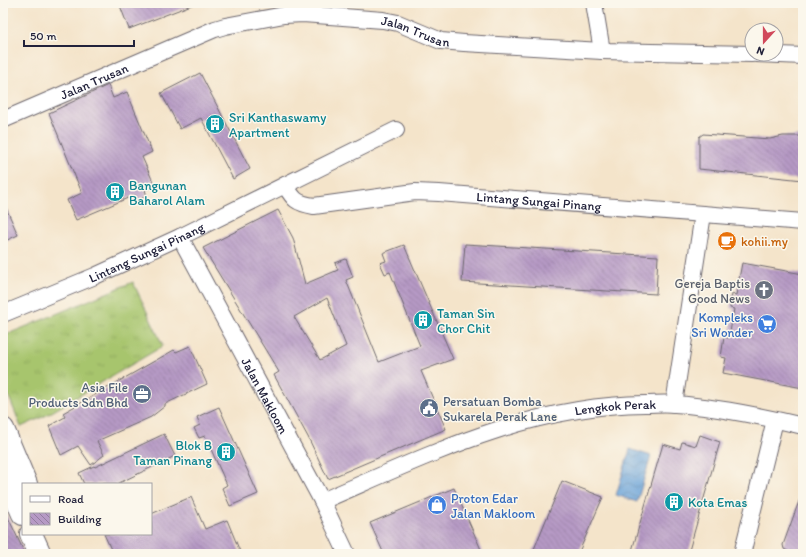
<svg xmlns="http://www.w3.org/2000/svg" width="806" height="557" viewBox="0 0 806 557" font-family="Itim,sans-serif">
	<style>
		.grass { fill: url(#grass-tufts); stroke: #647454 }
		.water { fill: url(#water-waves); stroke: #46628a }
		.building { fill: url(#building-back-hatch); fill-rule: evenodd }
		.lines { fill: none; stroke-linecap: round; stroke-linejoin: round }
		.minor-casing { stroke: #6c666d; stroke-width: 18 }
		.secondary-casing { stroke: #6c666d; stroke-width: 24 }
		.minor { stroke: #fff; stroke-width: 16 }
		.secondary { stroke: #fff; stroke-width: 22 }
		.labels { text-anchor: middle; stroke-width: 3; stroke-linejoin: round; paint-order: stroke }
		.street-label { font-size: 13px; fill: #22223b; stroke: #fbf7ec }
		.culture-label { font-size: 13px; fill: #0d838f; stroke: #fbf7ec; text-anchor: start }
		.food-label { font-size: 13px; fill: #c56008; stroke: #fbf7ec; text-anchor: start }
		.worship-label { font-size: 13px; fill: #5b616d; stroke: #fbf7ec; text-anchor: end }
		.shop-label { font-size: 13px; fill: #366cbe; stroke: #fbf7ec; text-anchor: end }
		.service-label { font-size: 13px; fill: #4e5e75; stroke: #fbf7ec; text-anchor: end }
	</style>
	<defs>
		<pattern id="grass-tufts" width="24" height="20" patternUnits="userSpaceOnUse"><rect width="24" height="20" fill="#a7c56d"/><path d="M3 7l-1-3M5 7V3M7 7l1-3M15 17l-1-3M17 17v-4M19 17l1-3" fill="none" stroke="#8fa95f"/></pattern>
		<pattern id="water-waves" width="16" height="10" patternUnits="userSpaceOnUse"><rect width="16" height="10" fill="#69a2d8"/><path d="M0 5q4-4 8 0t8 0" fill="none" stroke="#5684b0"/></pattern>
		<pattern id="building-back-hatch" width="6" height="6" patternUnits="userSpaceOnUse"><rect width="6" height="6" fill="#b69ac5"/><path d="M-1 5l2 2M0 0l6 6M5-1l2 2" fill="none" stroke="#947da1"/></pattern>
	</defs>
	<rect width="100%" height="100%" fill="#fbf7ec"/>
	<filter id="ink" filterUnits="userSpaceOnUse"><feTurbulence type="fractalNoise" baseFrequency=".025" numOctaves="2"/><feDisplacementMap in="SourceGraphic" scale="8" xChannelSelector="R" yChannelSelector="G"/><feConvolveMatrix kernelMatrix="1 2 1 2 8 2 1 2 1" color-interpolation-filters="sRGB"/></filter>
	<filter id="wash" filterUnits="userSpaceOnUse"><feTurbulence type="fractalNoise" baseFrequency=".012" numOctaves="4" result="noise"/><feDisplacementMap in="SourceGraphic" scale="16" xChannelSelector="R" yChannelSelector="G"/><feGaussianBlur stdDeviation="0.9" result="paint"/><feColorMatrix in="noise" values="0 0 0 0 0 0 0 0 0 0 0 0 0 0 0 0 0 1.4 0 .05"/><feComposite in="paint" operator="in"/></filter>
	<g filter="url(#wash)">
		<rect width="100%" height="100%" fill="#f4e4ca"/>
		<path class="grass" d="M133,282l30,64 -118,70 -24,11 -18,-45v-46z"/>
		<path class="water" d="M630,449l21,7 -14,46 -21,-7z"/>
		<g id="blocks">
			<g class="building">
				<path d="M119,3h75v1l-65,25z"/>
				<path d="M200,73l50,96 -17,10 -32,-61 -21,11 -19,-36z"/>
				<path d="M108,85l5,13 14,-6 25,60 -10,5 13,29 -10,4 2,6 -9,4 -3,-5 -59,25 -9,-20 15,-7 -33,-80z"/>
				<path d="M703,134l67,5 13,-3h20v44l-104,-11v-32z"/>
				<path d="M3,201l15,34 -15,7z"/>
				<path d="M278,210l15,28 12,46 33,-14 -3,-7 11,-4 7,18 -7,3 33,82 41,-16 -30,-74 -5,2 -5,-11 6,-2 -3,-8 21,-8 49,114 -32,12 25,58 -118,50 -20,-42 -34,-62 5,-3 -76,-124zM327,298l19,48 -26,14 -26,-43z"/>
				<path d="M465,244l193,12 -2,38 -194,-12z"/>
				<path d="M742,263l61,11v114l-80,-15 3,-15 -5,-1 3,-20 5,1 5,-29 -4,-1 2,-14 4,1z"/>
				<path d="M190,346l17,38 -42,20v2l-14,11 -54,24 7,14 -13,10 -13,-19 -17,9 -12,-29 16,-9 -2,-4 111,-63 2,2z"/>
				<path d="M219,407l39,87 -28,12 -8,-18 5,-3 -22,-49 -6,2 -5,-10 6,-3 -3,-8z"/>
				<path d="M164,434l11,22 -58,28h-33l-5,-11 15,-7 1,1z"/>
				<path d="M700,435l20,7 -32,112h-57l32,-110 17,5 2,-7 14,4z"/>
				<path d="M562,481l41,16 -25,57h-46z"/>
				<path d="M454,488l29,66h-99l-14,-31z"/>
				<path d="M802,493h1v61h-10l-9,-5 -1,-4z"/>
				<path d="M191,497l14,32 22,-9 14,34h-128l-9,-20h47v-20z"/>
				<path d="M3,507l11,23 11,24h-22z"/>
			</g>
		</g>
	</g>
	<g filter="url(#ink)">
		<use href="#blocks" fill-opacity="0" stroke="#6c666d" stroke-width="1"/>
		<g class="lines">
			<g class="minor-casing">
				<g id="minor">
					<path d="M594,3l8,48"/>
					<path d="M757,54l46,2"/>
					<path id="s1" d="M3,120l212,-91 10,-3 59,-11 19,-1 80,6 15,3 43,18 23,2 138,8 150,3"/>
					<path id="s2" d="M285,185c9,15 11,18 29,21l101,-14 24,1 364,29"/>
					<path id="s3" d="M180,237l142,264 25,53"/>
					<path id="s4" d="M3,314l92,-38 85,-39 216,-107"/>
					<path d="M674,404l29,-190"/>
					<path id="s5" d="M322,501c105,-45 206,-96 323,-97 10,0 20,-1 30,0 43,3 86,12 128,22"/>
					<path d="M742,554l33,-134"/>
				</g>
			</g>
			<g class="secondary-casing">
				<g id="secondary">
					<path d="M3,429l23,55"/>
					<path d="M3,468l20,46"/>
					<path d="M31,534l9,20"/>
				</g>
			</g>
			<use href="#minor" class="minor"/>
			<use href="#secondary" class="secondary"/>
		</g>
	</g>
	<defs>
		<g id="building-disc" transform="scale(1)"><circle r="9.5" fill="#0f9aa8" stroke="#fbf7ec"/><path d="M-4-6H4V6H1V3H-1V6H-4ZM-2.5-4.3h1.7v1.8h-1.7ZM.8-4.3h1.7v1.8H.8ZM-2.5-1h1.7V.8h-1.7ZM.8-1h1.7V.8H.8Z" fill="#fff"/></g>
		<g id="cafe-disc" transform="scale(1)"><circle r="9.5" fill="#e8710a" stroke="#fbf7ec"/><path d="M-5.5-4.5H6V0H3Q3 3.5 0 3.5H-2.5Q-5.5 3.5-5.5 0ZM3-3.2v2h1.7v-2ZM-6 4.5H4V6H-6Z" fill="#fff"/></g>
		<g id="church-disc" transform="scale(1)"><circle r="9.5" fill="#6b7280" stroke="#fbf7ec"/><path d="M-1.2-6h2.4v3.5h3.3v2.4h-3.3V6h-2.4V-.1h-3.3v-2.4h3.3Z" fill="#fff"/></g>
		<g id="supermarket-disc" transform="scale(1)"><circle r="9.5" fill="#3f7fe0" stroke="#fbf7ec"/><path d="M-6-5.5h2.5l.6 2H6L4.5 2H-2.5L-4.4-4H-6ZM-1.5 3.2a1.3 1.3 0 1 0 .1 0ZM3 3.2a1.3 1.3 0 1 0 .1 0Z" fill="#fff"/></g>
		<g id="office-disc" transform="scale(1)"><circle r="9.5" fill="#5c6f8a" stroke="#fbf7ec"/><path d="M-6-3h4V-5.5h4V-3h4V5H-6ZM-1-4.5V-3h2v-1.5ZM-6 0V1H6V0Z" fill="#fff"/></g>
		<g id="civic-disc" transform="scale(1)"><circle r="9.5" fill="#5c6f8a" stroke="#fbf7ec"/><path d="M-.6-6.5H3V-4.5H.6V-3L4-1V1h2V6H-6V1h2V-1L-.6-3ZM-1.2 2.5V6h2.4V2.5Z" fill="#fff"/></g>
		<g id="shop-disc" transform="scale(1)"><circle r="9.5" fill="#3f7fe0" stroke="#fbf7ec"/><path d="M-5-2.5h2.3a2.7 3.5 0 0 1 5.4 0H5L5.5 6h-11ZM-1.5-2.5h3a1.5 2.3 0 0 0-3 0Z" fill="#fff"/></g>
	</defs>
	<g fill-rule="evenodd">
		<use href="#building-disc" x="215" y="124"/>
		<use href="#building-disc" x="115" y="192"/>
		<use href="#cafe-disc" x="727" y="241"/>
		<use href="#church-disc" x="764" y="290"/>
		<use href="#building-disc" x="423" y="320"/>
		<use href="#supermarket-disc" x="767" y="324"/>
		<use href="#office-disc" x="142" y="394"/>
		<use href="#civic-disc" x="429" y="408"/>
		<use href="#building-disc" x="226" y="452"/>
		<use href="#building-disc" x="674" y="502"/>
		<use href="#shop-disc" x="437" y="505"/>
	</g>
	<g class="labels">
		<g class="street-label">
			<text dy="5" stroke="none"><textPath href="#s1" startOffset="435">Jalan Trusan</textPath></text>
			<text dy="5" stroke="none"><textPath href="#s1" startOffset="99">Jalan Trusan</textPath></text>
			<text dy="5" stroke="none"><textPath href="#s2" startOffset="264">Lintang Sungai Pinang</textPath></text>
			<text dy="5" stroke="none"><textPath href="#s4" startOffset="156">Lintang Sungai Pinang</textPath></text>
			<text dy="5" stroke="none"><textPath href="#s3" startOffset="180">Jalan Makloom</textPath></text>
			<text dy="5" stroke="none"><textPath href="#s5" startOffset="310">Lengkok Perak</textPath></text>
		</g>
		<g class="culture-label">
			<text x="229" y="122">Sri Kanthaswamy<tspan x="229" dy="15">Apartment</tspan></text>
			<text x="129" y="190">Bangunan<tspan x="129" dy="15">Baharol Alam</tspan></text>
			<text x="437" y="318">Taman Sin<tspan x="437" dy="15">Chor Chit</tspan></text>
			<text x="212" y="450" text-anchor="end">Blok B<tspan x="212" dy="15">Taman Pinang</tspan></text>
			<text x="688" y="507">Kota Emas</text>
		</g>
		<g class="food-label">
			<text x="741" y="246">kohii.my</text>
		</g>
		<g class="worship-label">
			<text x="750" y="288">Gereja Baptis<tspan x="750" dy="15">Good News</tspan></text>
		</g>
		<g class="shop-label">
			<text x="753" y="322">Kompleks<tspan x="753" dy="15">Sri Wonder</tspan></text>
			<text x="451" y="503" text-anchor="start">Proton Edar<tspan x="451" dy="15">Jalan Makloom</tspan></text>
		</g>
		<g class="service-label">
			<text x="128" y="392">Asia File<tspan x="128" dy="15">Products Sdn Bhd</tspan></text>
			<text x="443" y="406" text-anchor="start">Persatuan Bomba<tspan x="443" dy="15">Sukarela Perak Lane</tspan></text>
		</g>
	</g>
	<rect width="806" height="557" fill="none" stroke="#fbf7ec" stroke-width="16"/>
	<rect x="22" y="483" width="130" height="52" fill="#fbf7ec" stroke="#a4a2a5"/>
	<rect x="30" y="496" width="20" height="6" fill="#ffffff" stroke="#a4a2a5"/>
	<text x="58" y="503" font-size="12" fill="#22223b">Road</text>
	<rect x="30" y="513" width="20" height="12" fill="url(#building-back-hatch)" stroke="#a4a2a5"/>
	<text x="58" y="523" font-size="12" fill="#22223b">Building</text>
	<g transform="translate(764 42) rotate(201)"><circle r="19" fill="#fbf7ec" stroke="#a4a2a5"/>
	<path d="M0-3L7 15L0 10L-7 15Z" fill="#d1495b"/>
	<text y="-6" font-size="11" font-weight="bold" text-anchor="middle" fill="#22223b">N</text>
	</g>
	<path d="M24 40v6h110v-6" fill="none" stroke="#22223b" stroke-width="2"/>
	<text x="30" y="40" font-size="12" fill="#22223b" stroke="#fbf7ec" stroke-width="3" paint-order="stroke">50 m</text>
</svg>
